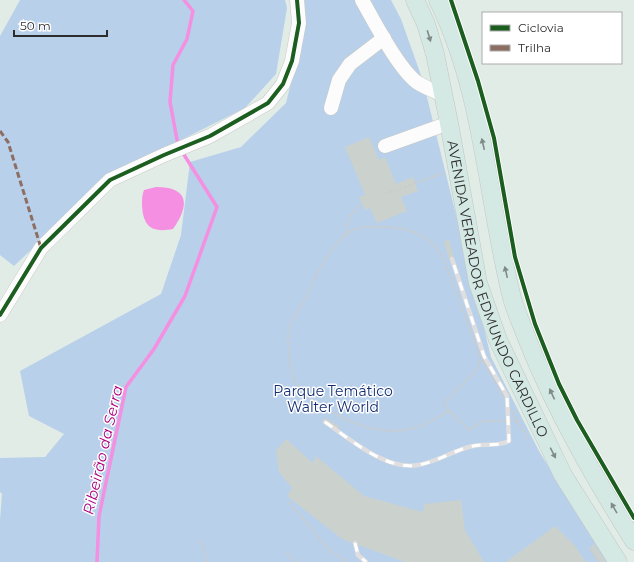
<svg xmlns="http://www.w3.org/2000/svg" width="634" height="562" viewBox="0 0 634 562" font-family="Montserrat,sans-serif">
	<style>
		.green { fill: #b8d0ea }
		.water { fill: #f48fe1 }
		.lines { fill: none; stroke-linecap: round; stroke-linejoin: round }
		.stream { stroke: #f48fe1; stroke-width: 3.5 }
		.building { fill: #cbd2ce }
		.minor-casing { stroke: #c8c9c7; stroke-width: 15 }
		.major-casing { stroke: #c3c6c4; stroke-width: 19 }
		.path { stroke: #cacccb; stroke-width: 2; stroke-dasharray: 3 2; stroke-linecap: butt }
		.minor { stroke: #fbfcfb; stroke-width: 14 }
		.major { stroke: #d4e9e3; stroke-width: 18 }
		.rail-casing { stroke: #e0dede; stroke-width: 4.5 }
		.rail { stroke: #fff; stroke-width: 3; stroke-dasharray: 9; stroke-linecap: butt }
		.quiet { stroke: #8d6e63; stroke-width: 3; stroke-dasharray: 6 3; stroke-linecap: butt }
		.cycleway-casing { stroke: #fff; stroke-width: 6 }
		.cycleway { stroke: #1b5e20; stroke-width: 4 }
		.oneway { fill: #808b88 }
		.labels { text-anchor: middle; stroke-width: 3; stroke-linejoin: round; paint-order: stroke }
		.street-label { font-size: 14px; fill: #2d2d2d; stroke: #fff }
		.park-label { font-size: 14px; fill: #132e74; stroke: #fff }
		.water-label { font-size: 15px; font-style: italic; fill: #ae007f; stroke: #fff }
	</style>
	<rect width="100%" height="100%" fill="#e2ece7"/>
	<g class="green">
		<path d="M20,0h265l2,8 -11,66 -31,34 -136,68 -95,90 -14,-11v-219z"/>
		<path d="M301,0h90l10,19 22,62 68,276 48,94 68,111h-607v-42l2,-26 -2,-2v-34l45,-1 19,-23 -35,-18 -9,-45 141,-77 20,-59 9,-73 51,-15 45,-44 18,-73z"/>
	</g>
	<path class="water" d="M156,187c33,0 34,18 17,42 -21,4 -30,-2 -31,-24 0,-6 0,-9 2,-15z"/>
	<g class="lines">
		<g class="stream">
			<path d="M178,145l-8,-43 3,-37 14,-26 6,-28 -9,-11"/>
			<path d="M97,562l2,-46 27,-129 28,-38 31,-53 32,-89 -36,-57"/>
		</g>
	</g>
	<g class="building">
		<path d="M369,137l10,23 6,-3 11,27 17,-7 5,14 -17,6 6,14 -30,12 -7,-15 -5,2 -6,-13 6,-2 -20,-48z"/>
		<path d="M449,240l5,18 -5,2 -5,-19z"/>
		<path d="M326,418l14,9 -4,5 -13,-9z"/>
		<path d="M286,439l27,24 3,-7 48,40 59,16 1,-8 37,-4 4,30 19,32h-79l-63,-23 -55,-43 5,-8 -13,-16 -3,-21z"/>
		<path d="M555,526l20,20 11,16h-80z"/>
		<path d="M594,544l12,18h-7l-9,-15z"/>
	</g>
	<g class="lines">
		<g class="minor-casing">
			<g id="minor">
				<path d="M362,0c12,21 37,70 56,83 8,5 17,8 25,12"/>
				<path d="M331,108l8,-28 11,-16 34,-26"/>
				<path d="M385,146l64,-23"/>
				<path d="M0,315l41,-67 69,-68 54,-25 46,-19 58,-33 15,-19 9,-23 7,-38 -2,-23"/>
			</g>
		</g>
		<g class="major-casing">
			<g id="major">
				<path id="s1" d="M415,0l11,24 9,30 14,69 29,160 20,57 65,135 55,87"/>
				<path d="M438,0c46,93 49,199 74,298 4,15 11,29 16,43 28,70 66,136 106,200"/>
			</g>
		</g>
		<g class="path">
			<path d="M385,194l58,-21"/>
			<path d="M345,236c2,-15 5,-23 17,-32"/>
			<path d="M449,411l-6,-7 34,-35 3,-6 -1,-6"/>
			<path d="M517,421h-35l-13,9 -20,-19c-8,4 -16,9 -24,13 -31,14 -64,4 -92,-11 -30,-16 -42,-27 -44,-62 0,-6 -2,-15 0,-21 4,-14 13,-24 19,-37 11,-23 23,-52 48,-64 5,-3 15,-2 21,-2 31,0 53,5 68,35l34,92 49,85"/>
			<path d="M289,502l41,49 18,11"/>
			<path d="M201,541l6,21"/>
			<path d="M590,549l8,13"/>
			<path d="M287,553l8,9"/>
		</g>
		<use href="#minor" class="minor"/>
		<use href="#major" class="major"/>
		<g class="rail-casing">
			<g id="rail">
				<path d="M325,422c25,17 61,49 93,43 19,-3 36,-15 55,-19 12,-3 25,1 36,-5l-2,-45 -23,-40 -32,-97"/>
				<path d="M355,543l3,12 8,7"/>
			</g>
		</g>
		<use href="#rail" class="rail"/>
		<path class="quiet" d="M0,131l8,11 33,106"/>
		<g class="cycleway-casing">
			<g id="cycleway">
				<path d="M451,0l27,81 16,57 21,119 20,67 24,60 18,36 57,98"/>
				<path d="M0,315l41,-67 69,-68 54,-25 46,-19 58,-33 15,-19 9,-23 7,-38 -2,-23"/>
			</g>
		</g>
		<use href="#cycleway" class="cycleway"/>
	</g>
	<defs><path id="oneway-solid" d="M-6-.8H1V-3.2L6.5 0L1 3.2V.8H-6Z"/></defs>
	<g class="oneway">
		<use href="#oneway-solid" transform="translate(429 36) rotate(73)"/>
		<use href="#oneway-solid" transform="translate(483 144) rotate(-103)"/>
		<use href="#oneway-solid" transform="translate(506 272) rotate(-103)"/>
		<use href="#oneway-solid" transform="translate(552 394) rotate(-115)"/>
		<use href="#oneway-solid" transform="translate(553 453) rotate(63)"/>
		<use href="#oneway-solid" transform="translate(614 508) rotate(-120)"/>
	</g>
	<g class="labels">
		<g class="street-label">
			<text dy="5" stroke="none"><textPath href="#s1" startOffset="302">AVENIDA VEREADOR EDMUNDO CARDILLO</textPath></text>
		</g>
		<g class="park-label">
			<text x="333" y="396">Parque Temático<tspan x="333" dy="16">Walter World</tspan></text>
		</g>
		<g class="water-label">
			<text transform="translate(103 450) rotate(-77)" y="5">Ribeirão da Serra</text>
		</g>
	</g>
	<rect x="482" y="12" width="140" height="52" fill="#ffffff" stroke="#ababab"/>
	<rect x="490" y="25" width="20" height="6" fill="#1b5e20" stroke="#ababab"/>
	<text x="518" y="32" font-size="12" fill="#2d2d2d">Ciclovia</text>
	<rect x="490" y="45" width="20" height="6" fill="#8d6e63" stroke="#ababab"/>
	<text x="518" y="52" font-size="12" fill="#2d2d2d">Trilha</text>
	<path d="M14 30v6h93v-6" fill="none" stroke="#2d2d2d" stroke-width="2"/>
	<text x="20" y="30" font-size="12" fill="#2d2d2d" stroke="#ffffff" stroke-width="3" paint-order="stroke">50 m</text>
</svg>
